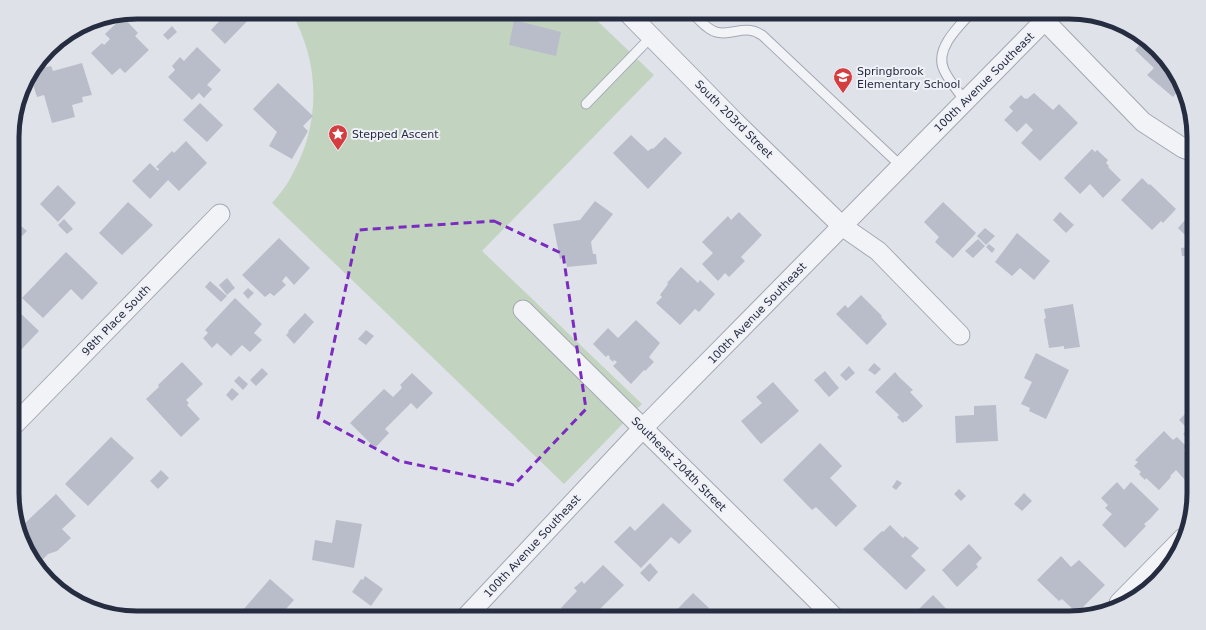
<svg xmlns="http://www.w3.org/2000/svg" width="1206" height="630" viewBox="0 0 1206 630" font-family="'DejaVu Sans',sans-serif">
	<style>
		.green { fill: #c2d4c0 }
		.building { fill: #b9bdc9 }
		.lines { fill: none; stroke-linecap: round; stroke-linejoin: round }
		.service-casing { stroke: #a4a8b3; stroke-width: 11 }
		.minor-casing { stroke: #a4a8b3; stroke-width: 21 }
		.service { stroke: #f2f3f7; stroke-width: 9 }
		.minor { stroke: #f2f3f7; stroke-width: 19 }
		.marked { fill: none; stroke: #7b2cbf; stroke-width: 3; stroke-dasharray: 8 5; stroke-linejoin: round }
		.labels { text-anchor: middle; stroke-width: 4; stroke-linejoin: round; paint-order: stroke }
		.poi-label { font-size: 11px; fill: #272d41; stroke: #eff1f7; text-anchor: start }
		.street-label { font-size: 11px; fill: #272d41; stroke: #eff1f7 }
		.rim { fill: none; stroke: #272d41; stroke-width: 5 }
	</style>
	<rect width="100%" height="100%" fill="#dfe2e9"/>
	<path class="green" d="M291,12h297l66,63 -172,176 160,153 -78,80 -292,-281c8,-9 16,-19 21,-30 28,-50 27,-111 -2,-161z"/>
	<g class="building">
		<path d="M228,12h23l3,2 -29,30 -14,-14z"/>
		<path d="M123,17l15,16 -3,3 14,14 -24,23 -5,-5 -8,7 -21,-22 11,-10 2,2 6,-6 -5,-5z"/>
		<path d="M514,20l47,12 -5,24 -47,-11z"/>
		<path d="M172,26l5,6 -9,8 -5,-5z"/>
		<path d="M1143,41l30,27 8,20 -8,9 -26,-22 7,-7 -19,-18z"/>
		<path d="M197,47l24,23 -14,15 5,4 -8,9 -5,-5 -7,7 -24,-23 7,-7 -3,-4 8,-9 4,4z"/>
		<path d="M82,63l10,32 -10,2 1,5 -11,3 3,12 -23,6 -8,-28 -7,2 -7,-22 4,-5 17,-4 2,5z"/>
		<path d="M278,83l35,33 -10,10 5,5 -16,28 -23,-13 8,-14 -24,-23z"/>
		<path d="M1034,93l19,17 6,-6 19,19 -38,38 -19,-18 12,-13 -7,-7 -9,9 -13,-12 9,-9 -4,-4 12,-12 4,4 1,-1 1,1z"/>
		<path d="M200,103l23,22 -16,17 -24,-22z"/>
		<path d="M631,135l17,16 4,-3 1,1 12,-12 17,16 -34,36 -35,-36z"/>
		<path d="M186,141l21,22 -28,28 -11,-11 -18,19 -18,-18 18,-18 8,8 1,-2 -3,-2 16,-16 2,2z"/>
		<path d="M1092,149l3,3 2,-2 11,10 -2,3 3,3 -1,1 13,13 -18,18 -13,-14 -10,10 -16,-16z"/>
		<path d="M1142,178l7,7 1,-1 26,25 -13,14 -2,-2 -9,9 -31,-30z"/>
		<path d="M58,185l18,18 -18,19 -18,-18z"/>
		<path d="M595,201l18,13 -22,28 2,12h3l1,10 -30,3 -2,-10 -5,2 -7,-35 27,-4z"/>
		<path d="M128,202l25,23 -31,30 -23,-22z"/>
		<path d="M943,202l33,31 -23,25 -18,-16 4,-5 -15,-15z"/>
		<path d="M1193,211v49l-4,-4h-7l-1,-8 7,-1 5,-4 -15,-15z"/>
		<path d="M739,212l23,23 -21,22 4,4 -16,16 -4,-4 -7,8 -16,-17 11,-11 -11,-11 26,-26 3,4z"/>
		<path d="M1060,212l14,13 -8,8 -13,-13z"/>
		<path d="M64,219l9,10 -6,5 -9,-9z"/>
		<path d="M21,226l6,5 -10,10 -4,-5z"/>
		<path d="M985,228l10,8 -9,9 -9,-9z"/>
		<path d="M1017,233l33,28 -16,19 -14,-12 -8,8 -17,-14z"/>
		<path d="M279,238l31,30 -16,17 -8,-9 -4,5 4,4 -12,11 -4,-3 -5,4 -23,-22z"/>
		<path d="M978,239l7,7 -12,12 -8,-7z"/>
		<path d="M989,244l6,5 -3,4 -6,-6z"/>
		<path d="M66,252l32,31 -16,17 -11,-11 -28,29 -21,-20z"/>
		<path d="M681,267l17,16 2,-3 15,14 -16,18 -4,-3 -15,16 -24,-22 6,-6 -2,-2 8,-11 -1,-1z"/>
		<path d="M227,278l8,10 -8,7 -8,-10z"/>
		<path d="M210,281l17,15 -6,6 -16,-15z"/>
		<path d="M248,288l6,5 -6,6 -5,-6z"/>
		<path d="M861,295l21,21 -1,1 6,7 -20,21 -31,-31 9,-9 3,3z"/>
		<path d="M235,298l27,26 -8,9 8,7 -12,12 -8,-7 -11,11 -14,-13 -5,5 -9,-10 5,-5 -3,-3z"/>
		<path d="M1073,304l7,43 -16,2v-3l-15,2 -5,-29 2,-1 -2,-9z"/>
		<path d="M15,308l24,23 -22,23 -4,-4v-39z"/>
		<path d="M305,313l9,9 -20,22 -8,-9 3,-3 -1,-1z"/>
		<path d="M636,320l24,23 -11,14 5,5 -9,9 -1,-1 -13,14 -18,-18 4,-4 -3,-2 -1,2 -4,-4 1,-1 -2,-2 -2,2 -13,-13 15,-16 10,10z"/>
		<path d="M366,330l8,6 -8,9 -8,-6z"/>
		<path d="M1036,353l33,17 -23,49 -17,-8 1,-3 -9,-4 11,-22 -8,-4z"/>
		<path d="M182,362l21,22 -17,16 3,3 -2,2 13,14 -19,18 -35,-38 13,-12 -1,-2z"/>
		<path d="M874,363l7,6 -6,6 -7,-5z"/>
		<path d="M849,366l6,7 -9,8 -6,-6z"/>
		<path d="M262,368l6,6 -12,12 -6,-6z"/>
		<path d="M825,371l14,17 -10,9 -15,-17z"/>
		<path d="M895,372l4,5 14,13 -3,2 13,14 -17,16 -1,-1 -2,2 -6,-6 2,-2 -24,-23z"/>
		<path d="M412,373l21,20 -16,16 -6,-6 -26,26 4,4 -14,15 -25,-25 34,-34 9,8 8,-8 1,-2 -2,-2z"/>
		<path d="M239,376l9,8 -5,6 -9,-9z"/>
		<path d="M773,382l26,29 -38,33 -20,-23 21,-18 -6,-6z"/>
		<path d="M232,388l7,6 -7,7 -6,-6z"/>
		<path d="M996,405l2,36 -42,2 -1,-27 19,-1v-9z"/>
		<path d="M1194,405v33l-4,3 -7,-7 5,-5 -9,-9z"/>
		<path d="M1164,431l9,9 4,-3 10,10 -3,3 4,4 1,-1 5,4v14l-9,9 -9,-10 -6,6 1,1 -12,13 -13,-12 -1,2 -6,-6 2,-2 -7,-6 4,-4 -3,-2z"/>
		<path d="M111,437l23,21 -46,48 -23,-22z"/>
		<path d="M820,443l22,23 -12,12 27,28 -21,21 -20,-20 -4,3 -29,-30z"/>
		<path d="M161,470l8,8 -11,11 -8,-8z"/>
		<path d="M897,480l5,3 -6,7 -4,-3z"/>
		<path d="M1117,482l7,8 7,-8 28,27 -9,10 -6,5 2,2 -21,22 -23,-23 10,-11 -7,-6 3,-3 -7,-7z"/>
		<path d="M959,489l7,7 -5,5 -7,-7z"/>
		<path d="M1024,493l8,8 -10,10 -8,-7z"/>
		<path d="M56,494l20,22 -14,13 9,9 -14,13 -9,3 -5,5h-5l-3,3 -16,-38 4,-3 2,2z"/>
		<path d="M663,503l29,28 -13,13 -8,-7 -30,31 -27,-26 16,-16 5,5z"/>
		<path d="M336,520l26,4 -8,44 -42,-8 3,-20 17,3z"/>
		<path d="M890,525l13,13 2,-2 14,12 -8,8 15,14 -20,20 -43,-41 19,-18 1,1z"/>
		<path d="M969,544l13,14 -6,6 2,3 -21,20 -15,-17z"/>
		<path d="M1061,556l10,11 8,-7 26,25 -28,28 -15,-14 -3,2 -22,-21z"/>
		<path d="M650,563l8,9 -9,10 -9,-9z"/>
		<path d="M603,565l21,20 -33,33h-20l-10,-10 16,-17 -3,-3 8,-7 2,3z"/>
		<path d="M365,576l18,13 -12,17 -19,-14 9,-13 2,1z"/>
		<path d="M270,579l24,21 -16,18h-42z"/>
		<path d="M693,593l16,15 -8,8 2,2h-34z"/>
		<path d="M933,595l22,23h-39l-3,-3z"/>
	</g>
	<g class="lines">
		<g class="service-casing">
			<g id="service">
				<path d="M691,12c8,7 15,17 25,20 13,4 26,-5 37,-1 3,0 6,3 9,4l139,131"/>
				<path d="M965,101c-7,-10 -16,-20 -21,-31 -10,-21 15,-44 28,-58"/>
				<path d="M586,104l65,-67"/>
			</g>
		</g>
		<g class="minor-casing">
			<g id="minor">
				<path d="M627,12l108,110 107,104 36,25 82,84"/>
				<path d="M1045,21l98,101 40,26 10,4"/>
				<path d="M523,310l312,308"/>
				<path d="M13,426l207,-212"/>
				<path d="M1119,603l64,-65"/>
				<path d="M465,618l178,-190 410,-416"/>
			</g>
		</g>
		<use href="#service" class="service"/>
		<use href="#minor" class="minor"/>
	</g>
	<path class="marked" d="M494,221l69,33 23,155 -72,76 -115,-24 -81,-43 40,-188z"/>
	<defs>
		<g id="school-pin" transform="scale(1)"><path d="M0 17L-7.5 6A9.5 9.5 0 1 1 7.5 6Z" fill="#d53e40" stroke="#eff1f7"/><path d="M0-5L7-2L0 1L-7-2ZM-4 1L0 2.5L4 1V4Q0 6-4 4Z" fill="#fff"/></g>
		<g id="sight-pin" transform="scale(1)"><path d="M0 17L-7.5 6A9.5 9.5 0 1 1 7.5 6Z" fill="#d53e40" stroke="#eff1f7"/><path d="M0-6L1.8-2.2L6-1.7L2.9 1.2L3.7 5.4L0 3.3L-3.7 5.4L-2.9 1.2L-6-1.7L-1.8-2.2Z" fill="#fff"/></g>
	</defs>
	<g fill-rule="evenodd">
		<use href="#school-pin" x="843" y="77"/>
		<use href="#sight-pin" x="338" y="134"/>
	</g>
	<g class="labels">
		<g class="poi-label">
			<text x="857" y="75">Springbrook<tspan x="857" dy="13">Elementary School</tspan></text>
			<text x="352" y="138">Stepped Ascent</text>
		</g>
		<g class="street-label">
			<text transform="translate(984 82) rotate(-45)" y="4">100th Avenue Southeast</text>
			<text transform="translate(734 119) rotate(45)" y="4">South 203rd Street</text>
			<text transform="translate(757 313) rotate(-46)" y="4">100th Avenue Southeast</text>
			<text transform="translate(116 320) rotate(-46)" y="4">98th Place South</text>
			<text transform="translate(679 464) rotate(45)" y="4">Southeast 204th Street</text>
			<text transform="translate(532 546) rotate(-47)" y="4">100th Avenue Southeast</text>
		</g>
	</g>
	<path d="M0 0H1206V630H0ZM137 19H1069A118 118 0 0 1 1187 137V493A118 118 0 0 1 1069 611H137A118 118 0 0 1 19 493V137A118 118 0 0 1 137 19Z" fill="#dfe1e8" fill-rule="evenodd"/>
	<path class="rim" d="M137 19H1069A118 118 0 0 1 1187 137V493A118 118 0 0 1 1069 611H137A118 118 0 0 1 19 493V137A118 118 0 0 1 137 19Z"/>
</svg>
